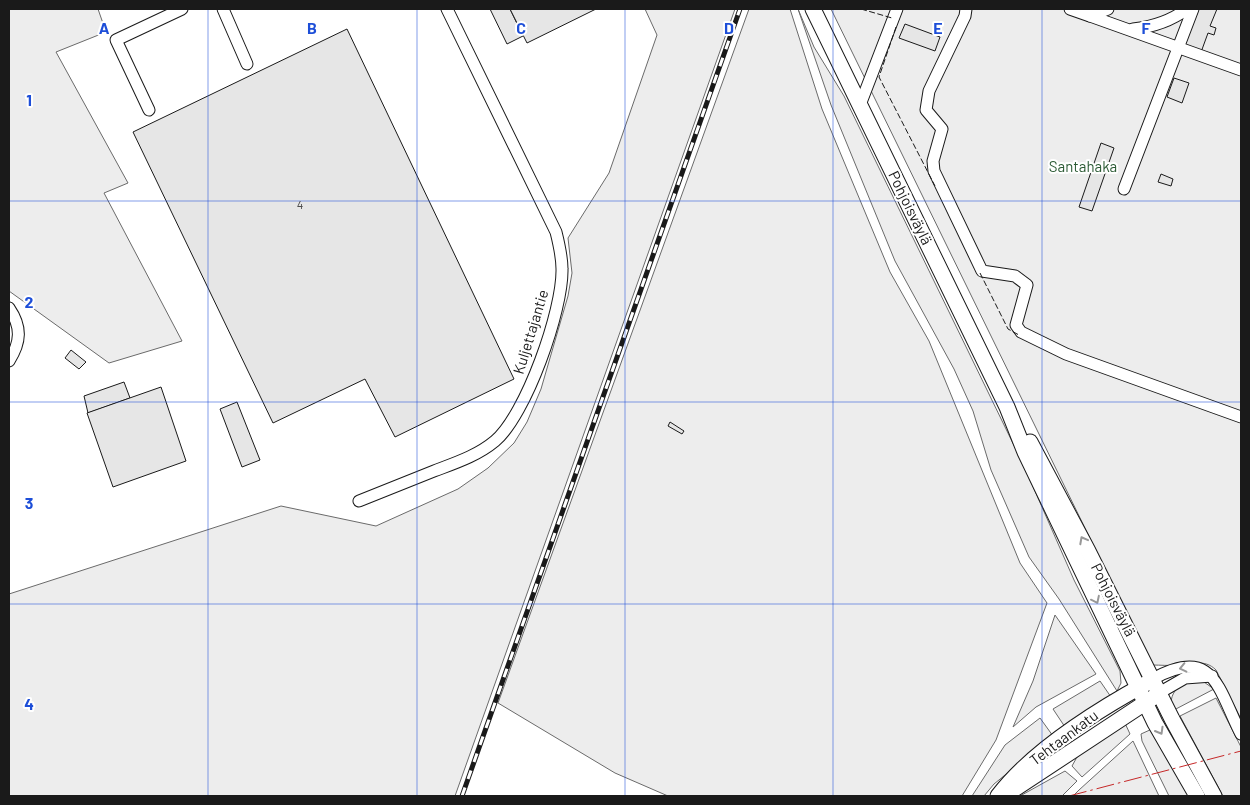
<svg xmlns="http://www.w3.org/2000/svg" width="1250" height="805" viewBox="0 0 1250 805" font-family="Barlow,sans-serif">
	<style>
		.green { fill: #ededed; stroke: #6a6a6a }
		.building { fill: #e6e6e6; stroke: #1a1a1a }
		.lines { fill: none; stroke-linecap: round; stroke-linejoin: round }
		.minor-casing { stroke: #1a1a1a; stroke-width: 13 }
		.major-casing { stroke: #1a1a1a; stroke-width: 17 }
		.minor { stroke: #fff; stroke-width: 11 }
		.major { stroke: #fff; stroke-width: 15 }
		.rail-casing { stroke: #1a1a1a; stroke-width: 5 }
		.rail { stroke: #fff; stroke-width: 3; stroke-dasharray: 9; stroke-linecap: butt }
		.fence { stroke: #1a1a1a; stroke-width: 1; stroke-dasharray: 6 2.5; stroke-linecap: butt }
		.power { stroke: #c62828; stroke-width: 1; stroke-dasharray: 18 4 2.5 4; stroke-linecap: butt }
		.oneway { stroke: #989898 }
		.grid { fill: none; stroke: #1d4ed8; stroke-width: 1; stroke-opacity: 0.55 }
		.labels { text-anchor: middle; stroke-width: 4; stroke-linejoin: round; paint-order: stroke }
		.number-label { font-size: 12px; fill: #4d4d4d }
		.park-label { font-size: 15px; fill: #2b5a34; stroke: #fff }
		.street-label { font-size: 15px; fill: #1a1a1a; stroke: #fff }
		.grid-label { font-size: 16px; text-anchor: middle; font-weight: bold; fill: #1d4ed8; stroke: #fff; stroke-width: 4; stroke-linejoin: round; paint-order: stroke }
	</style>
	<rect width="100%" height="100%" fill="#fff"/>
	<g class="green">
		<path d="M9,9h89l8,23 -50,20 72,131 -24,10 78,148 -73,22 -100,-72z"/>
		<path d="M645,9h90l-280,787h-446v-202l272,-88 95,20 82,-37 30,-21 26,-25 13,-21 14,-33 27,-93 4,-23 -4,-35 41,-65 48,-138z"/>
		<path d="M749,9h41l32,100 68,163 39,69 91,222 27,40 -51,137 -34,56h-294l-53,-23 -117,-70z"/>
		<path d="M798,9l16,38 30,49 180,370 50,114 46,91 1,12 -4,8 -58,-92 -30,-42 -38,-87 -18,-59 -19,-42 -59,-108 -64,-156z"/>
		<path d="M831,9h410v710l-25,-49c-12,-12 -25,-5 -39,-5 -8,1 -16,0 -25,0z"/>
		<path d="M1055,615l41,59 -60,33 -23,20 20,-46z"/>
		<path d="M1201,680l13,9 -40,21 -3,-8c2,-17 15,-19 30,-22z"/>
		<path d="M1100,681l11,16 -46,30 -12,-18z"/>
		<path d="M1216,698l25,49v49h-18l-43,-80z"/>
		<path d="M1040,718l13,18 -59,48 -10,12h-12l33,-51z"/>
		<path d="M1124,721l6,13 -48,43 -10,-11c10,-22 33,-32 52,-45z"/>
		<path d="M1152,729l38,67h-21l-27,-55 -1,-7z"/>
		<path d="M1133,741l26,55h-86l6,-6z"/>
		<path d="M1065,771l12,10 -15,15h-42z"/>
	</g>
	<g class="building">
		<path d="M490,9h20l13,27 -16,8z"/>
		<path d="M510,9h86l-69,34z"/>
		<path d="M1196,9h21l-7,17 6,2 -2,7 -6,-2 -8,22 -18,-7z"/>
		<path d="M905,24l35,13 -5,14 -36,-13z"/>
		<path d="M347,29l167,350 -119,58 -30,-58 -92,44 -140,-291z"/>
		<path d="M1174,78l15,5 -7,20 -15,-6z"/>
		<path d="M1101,143l13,5 -22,63 -13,-4z"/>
		<path d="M1161,174l12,5 -2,7 -13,-4z"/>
		<path d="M71,350l15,12 -7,7 -14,-11z"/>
		<path d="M124,382l6,16 -42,15 -4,-17z"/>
		<path d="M161,387l25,74 -73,26 -26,-74z"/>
		<path d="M237,402l23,58 -18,7 -22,-58z"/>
		<path d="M670,422l14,9 -2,3 -14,-8z"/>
	</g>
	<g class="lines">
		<g class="minor-casing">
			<g id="minor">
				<path d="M223,9l24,55"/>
				<path d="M966,9l-1,7 -36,75 -3,19 16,19 -9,32 1,10 48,100 33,5 12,9 -11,40 5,7 45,22 175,63"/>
				<path d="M1070,9l20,7 18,-7"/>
				<path d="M1090,16l151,54"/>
				<path d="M1133,29c19,-2 39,-9 54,-20"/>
				<path d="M860,105l37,-96"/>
				<path d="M149,110l-33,-70 66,-31"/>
				<path d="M1124,189l69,-180"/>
				<path d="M9,308c13,19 12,34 0,53"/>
				<path d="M359,501c25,-10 50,-20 75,-30 21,-8 43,-15 61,-30 31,-26 68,-131 67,-172 0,-12 -3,-25 -6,-37l-109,-223"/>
				<path d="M1153,679c61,-34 65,10 88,55"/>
				<path d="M1159,693l26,-15 27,-2"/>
			</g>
		</g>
		<g class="major-casing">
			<g id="major">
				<path d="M813,9l194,398 18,45 130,271 42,73"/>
				<path d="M1030,442l58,109 84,168 42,77"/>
				<path d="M998,796c35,-46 98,-85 149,-113"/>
				<path d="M1004,796l150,-99"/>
			</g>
		</g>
		<use href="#minor" class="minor"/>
		<use href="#major" class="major"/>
		<g class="rail-casing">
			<path id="rail" d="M462,796l278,-787"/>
		</g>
		<use href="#rail" class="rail"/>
		<g class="fence">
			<path d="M861,9l31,9"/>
			<path d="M896,27l-17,50 56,109"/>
			<path d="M980,273l28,56 11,6"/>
		</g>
		<path class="power" d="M1069,796l172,-45"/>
	</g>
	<defs><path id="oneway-chevron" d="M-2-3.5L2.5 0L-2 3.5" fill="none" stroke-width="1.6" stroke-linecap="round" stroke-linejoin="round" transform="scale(1.25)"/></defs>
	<g class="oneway">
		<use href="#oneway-chevron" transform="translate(1083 540) rotate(-118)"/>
		<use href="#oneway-chevron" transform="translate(1096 600) rotate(64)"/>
		<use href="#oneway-chevron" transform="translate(1183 668) rotate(167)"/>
		<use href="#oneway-chevron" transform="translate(1160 731) rotate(60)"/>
	</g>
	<path class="grid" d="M208,9v787M417,9v787M625,9v787M833,9v787M1042,9v787M9,201h1232M9,402h1232M9,604h1232"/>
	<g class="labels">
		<g class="number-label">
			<text x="300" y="209">4</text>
		</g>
		<g class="park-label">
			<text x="1083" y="172">Santahaka</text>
		</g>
		<g class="street-label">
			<text transform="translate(910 208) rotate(64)" y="5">Pohjoisväylä</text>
			<text transform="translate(531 332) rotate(-73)" y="5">Kuljettajantie</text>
			<text transform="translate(1113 600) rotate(63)" y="5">Pohjoisväylä</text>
			<text transform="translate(1064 738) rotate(-37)" y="5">Tehtaankatu</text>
		</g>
	</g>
	<g class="grid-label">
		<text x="104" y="34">A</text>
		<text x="312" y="34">B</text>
		<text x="521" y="34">C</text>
		<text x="729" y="34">D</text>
		<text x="938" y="34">E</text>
		<text x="1146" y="34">F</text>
		<text x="29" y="106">1</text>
		<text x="29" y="308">2</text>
		<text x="29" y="509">3</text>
		<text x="29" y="710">4</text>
	</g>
	<rect width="1250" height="805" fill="none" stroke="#1a1a1a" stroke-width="20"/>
</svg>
